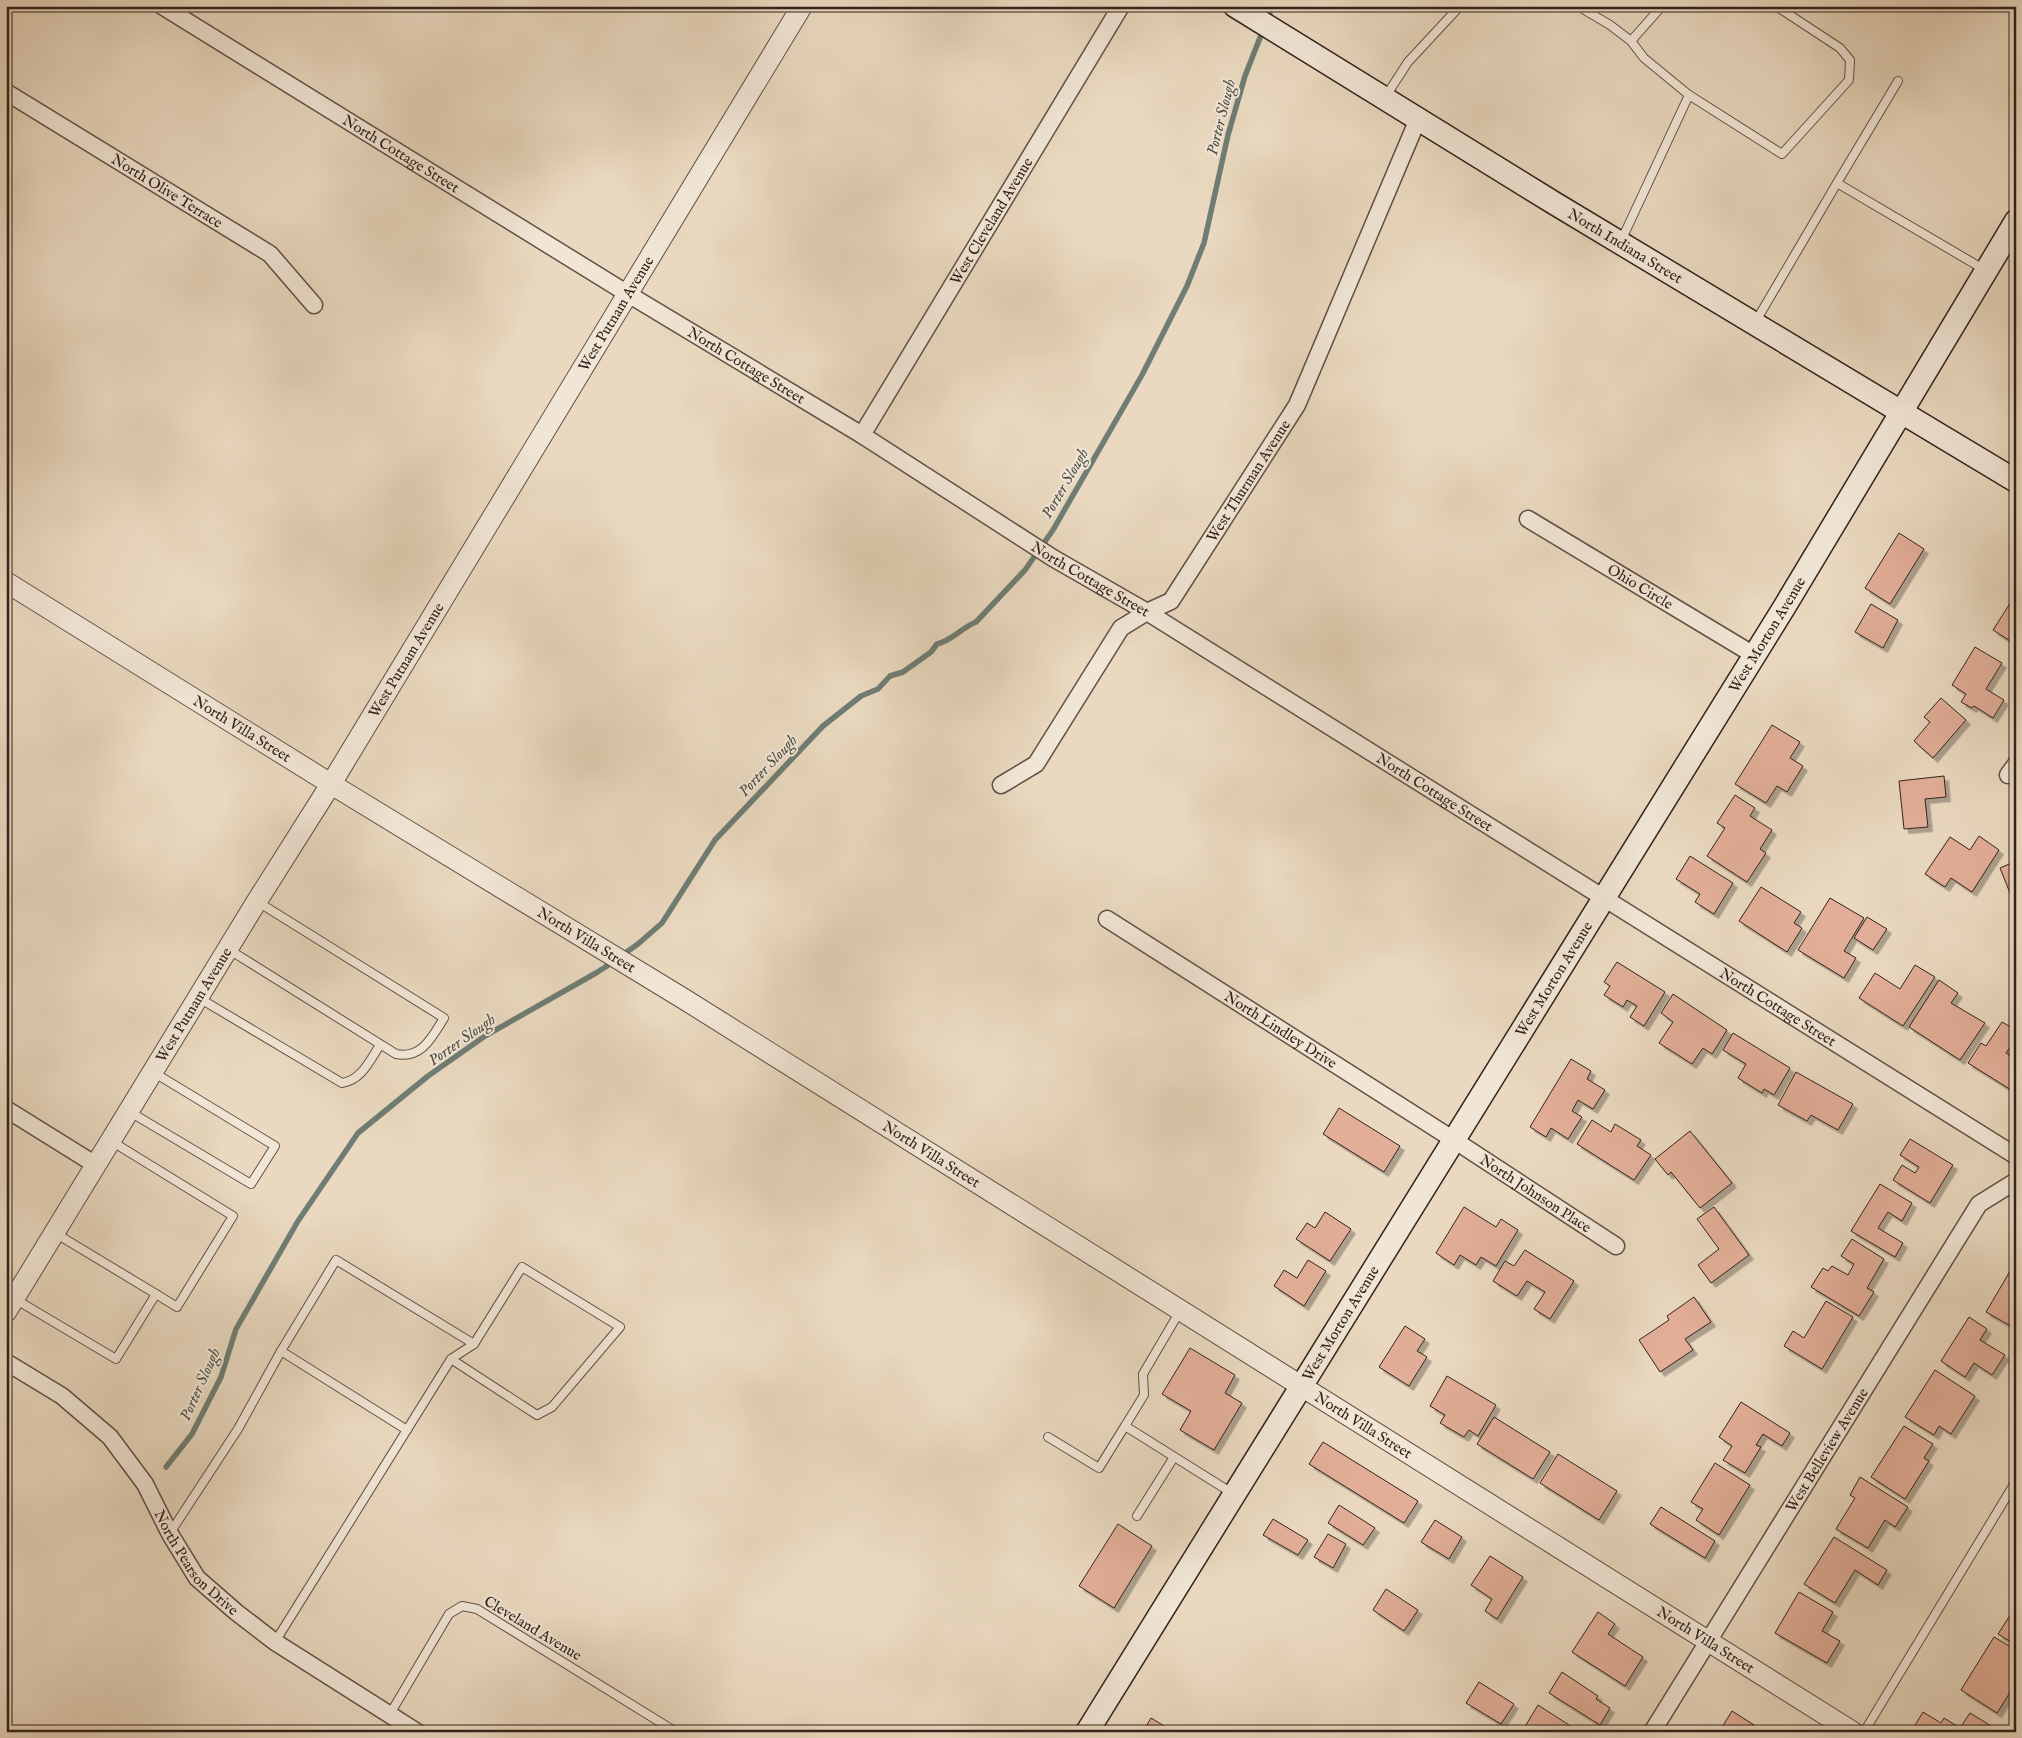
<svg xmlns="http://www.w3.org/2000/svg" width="2022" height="1738" viewBox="0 0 2022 1738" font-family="'IM FELL English',serif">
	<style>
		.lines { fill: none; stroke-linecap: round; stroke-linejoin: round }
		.stream { stroke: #6f7d74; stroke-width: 5.5 }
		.building { fill: #e2ae98; stroke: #32221c; filter: url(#shadow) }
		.service-casing { stroke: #605045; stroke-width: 10 }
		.minor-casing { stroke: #605045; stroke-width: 19 }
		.tertiary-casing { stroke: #605045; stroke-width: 22 }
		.secondary-casing { stroke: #32221c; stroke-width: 25 }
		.service { stroke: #f1e6d6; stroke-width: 8 }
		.minor { stroke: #f1e6d6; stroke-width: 16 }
		.tertiary { stroke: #f1e6d6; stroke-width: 20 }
		.secondary { stroke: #f1e6d6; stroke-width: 22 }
		.labels { text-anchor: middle; stroke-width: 4; stroke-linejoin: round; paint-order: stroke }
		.street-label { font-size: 15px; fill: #32221c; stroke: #f1e6d6 }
		.water-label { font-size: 16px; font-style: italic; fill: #515048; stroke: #f1e6d6 }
	</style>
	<defs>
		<filter id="shadow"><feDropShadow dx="4.5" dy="4.5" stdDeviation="0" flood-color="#0004"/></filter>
	</defs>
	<rect width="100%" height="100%" fill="#ead9c0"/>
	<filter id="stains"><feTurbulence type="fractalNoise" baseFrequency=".004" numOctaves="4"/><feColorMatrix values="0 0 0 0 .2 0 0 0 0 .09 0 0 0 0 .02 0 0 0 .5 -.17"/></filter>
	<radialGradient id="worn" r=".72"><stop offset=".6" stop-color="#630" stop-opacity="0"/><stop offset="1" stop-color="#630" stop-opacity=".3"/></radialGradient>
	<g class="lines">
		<g class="stream">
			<path d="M1267,21l5,-15"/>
			<path d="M621,956l17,-12 24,-21 53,-83 108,-114 38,-30 17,-7 12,-13 13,-4 28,-20 6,-8c15,-3 24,-16 39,-22l49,-52 28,-40 89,-155 45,-89 17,-43 24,-108 17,-59 18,-46"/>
			<path d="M166,1467l26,-33 29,-57 15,-48 62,-108 60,-88 70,-57 57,-40 111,-63 17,-11"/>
		</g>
	</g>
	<g class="building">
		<path d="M1899,533l25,16 -34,55 -25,-16z"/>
		<path d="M2016,594v58l-4,-3 3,-5 -22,-14z"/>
		<path d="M1871,604l27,16 -15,28 -28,-16z"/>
		<path d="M1975,647l27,16 -16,26 18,11 -11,18 -19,-12 -2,2 -11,-6 5,-8 -14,-9z"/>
		<path d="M1941,698l25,22 -33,38 -19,-17 16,-19 -6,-5z"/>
		<path d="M1772,725l28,17 -10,16 13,8 -16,26 -10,-6 -11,17 -31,-19z"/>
		<path d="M1944,776l2,21 -21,2 3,28 -24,2 -5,-48z"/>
		<path d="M1735,795l20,13 -5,8 22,14 -12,19 6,4 -19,29 -40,-26 18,-28 -8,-5z"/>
		<path d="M1979,836l20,14 -27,42 -21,-14 -6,9 -20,-13 25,-37 20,13z"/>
		<path d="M1690,856l43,27 -19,31 -19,-12 5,-8 -24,-15z"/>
		<path d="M2016,861v30l-6,2 -10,-25z"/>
		<path d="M1761,887l40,25 -7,11 8,5 -15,24 -48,-31z"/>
		<path d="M1830,898l34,20 -20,33 12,7 -12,20 -46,-28z"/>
		<path d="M1867,917l20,12 -14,21 -19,-12z"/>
		<path d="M1617,962l48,30 -21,34 -14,-9 7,-11 -10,-6 -4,7 -19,-12 6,-9 -6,-4z"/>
		<path d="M1915,965l20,12 -32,49 -44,-28 16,-25 25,16z"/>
		<path d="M1939,980l19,13 -7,10 34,20 -25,37 -51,-33z"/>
		<path d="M1673,994l54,36 -15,24 -9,-6 -11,16 -33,-21 14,-21 -12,-9z"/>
		<path d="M2002,1022l14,8v8l-10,15 10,6v34l-48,-30 13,-20 5,3z"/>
		<path d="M1733,1033l57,35 -16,27 -10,-6 -2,4 -24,-15 8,-14 -23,-14z"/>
		<path d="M1571,1059l20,12 -4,8 18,11 -12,19 -15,-9 -6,11 10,6 -14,22 -17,-11 -5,9 -16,-10z"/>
		<path d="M1796,1072l57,32 -15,26 -27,-15 -4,6 -29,-16z"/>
		<path d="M1339,1108l61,38 -16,26 -61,-38z"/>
		<path d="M1592,1120l19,12 4,-8 26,16 -4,6 14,9 -17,25 -57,-36z"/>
		<path d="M1690,1131l42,52 -32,25 -29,-36 -3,3 -13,-16z"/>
		<path d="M1910,1139l43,26 -23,38 -37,-23 9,-15 13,8 4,-6 -19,-12z"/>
		<path d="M1880,1184l32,19 -10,18 -14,-9 -10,16 25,15 -8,14 -44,-26z"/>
		<path d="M1464,1207l32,20 5,-8 17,11 -22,36 -15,-9 -5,8 -16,-10 -6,10 -18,-12z"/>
		<path d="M1714,1207l35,48 -38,28 -13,-18 21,-16 -22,-30z"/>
		<path d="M1325,1212l26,17 -21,32 -34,-22 11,-16 8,5z"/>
		<path d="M1852,1239l32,20 -17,29 7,4 -15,24 -48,-29 12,-19 5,3 4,-5 16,9 6,-11 -13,-8z"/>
		<path d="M1525,1250l49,31 -24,38 -16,-10 11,-17 -18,-11 -10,15 -24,-15 12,-20 9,5z"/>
		<path d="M1308,1260l18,11 -22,35 -30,-20 10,-16 13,8z"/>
		<path d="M2016,1261v68l-30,-17z"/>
		<path d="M1694,1297l17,25 -26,17 8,11 -33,22 -21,-32 30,-20 -2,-4z"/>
		<path d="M1826,1301l27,16 -31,52 -38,-23 9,-15 11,7z"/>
		<path d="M1969,1317l18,12 -7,11 25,15 -13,20 -18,-12 -9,14 -24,-16z"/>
		<path d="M1405,1326l20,13 -8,12 10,6 -18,29 -30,-19z"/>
		<path d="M1190,1348l45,27 -10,18 17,10 -28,47 -34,-20 11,-19 -29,-17z"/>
		<path d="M1935,1370l40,26 -24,38 -12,-8 -5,9 -29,-18z"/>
		<path d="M1447,1376l49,29 -18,31 -9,-6 -5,7 -24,-14 5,-8 -15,-9z"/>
		<path d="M1741,1402l49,31 -8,13 -19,-12 -7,11 5,2 -16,26 -22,-13 9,-14 -13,-9z"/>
		<path d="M1494,1417l56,35 -17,27 -56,-35z"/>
		<path d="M1904,1426l29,18 -9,14 5,3 -24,38 -34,-22z"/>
		<path d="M1323,1442l95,59 -14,22 -95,-59z"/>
		<path d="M1558,1454l59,37 -18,29 -59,-37z"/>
		<path d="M1715,1463l35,22 -31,50 -23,-15 7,-11 -12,-7z"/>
		<path d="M1860,1477l48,30 -13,20 -10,-7 -17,28 -32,-19 19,-31 -5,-3z"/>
		<path d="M1339,1505l36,23 -12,17 -35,-22z"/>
		<path d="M1661,1507l54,34 -10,17 -55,-34z"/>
		<path d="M1273,1519l35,21 -10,15 -35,-20z"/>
		<path d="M1435,1520l27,17 -13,22 -28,-17z"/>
		<path d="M1118,1524l34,22 -38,62 -35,-22z"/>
		<path d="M1328,1534l18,10 -13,24 -19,-11z"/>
		<path d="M1834,1537l53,33 -9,15 -23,-15 -20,33 -31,-19z"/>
		<path d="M1490,1556l33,21 -26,42 -12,-8 7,-12 -21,-14z"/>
		<path d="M1386,1589l32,21 -14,21 -31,-21z"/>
		<path d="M1799,1592l34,20 -11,19 18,10 -13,22 -52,-30z"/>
		<path d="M2016,1606v39l-18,-11z"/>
		<path d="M1598,1612l17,12 -7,10 35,23 -18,29 -53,-34z"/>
		<path d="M1994,1637l22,13v33l-19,30 -36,-23z"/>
		<path d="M1562,1672l36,24 -2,3 14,9 -10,17 -51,-32z"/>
		<path d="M1479,1682l35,22 -13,20 -35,-21z"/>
		<path d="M1538,1705l42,27h-55l-2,-2z"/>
		<path d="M1732,1711l22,14 -5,7h-30z"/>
		<path d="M1923,1712l18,11 3,-5 16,10 10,-15 26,16 -2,3h-83z"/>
		<path d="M1151,1718l23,14h-31z"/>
	</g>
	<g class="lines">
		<g class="service-casing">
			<g id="service">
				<path d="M1578,6l32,19 21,16 13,17 45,37 93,59 67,-74 1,-20 -10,-12 -64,-42"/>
				<path d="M1631,41l31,-35"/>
				<path d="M1386,96l22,-34 52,-56"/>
				<path d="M1837,183l61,-102"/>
				<path d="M1621,241l68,-146"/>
				<path d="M1756,321l81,-138 148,87"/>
				<path d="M228,949l168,105c26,5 36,-17 48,-36l-186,-116"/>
				<path d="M199,998l143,85c20,-3 28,-23 38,-38"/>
				<path d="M130,1112l121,72 24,-38 -122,-74"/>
				<path d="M55,1233l101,61"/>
				<path d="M15,1299l101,60 40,-65 21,13 56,-91 -122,-75"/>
				<path d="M1180,1311l-37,63 1,21 -19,31 107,67"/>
				<path d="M281,1351l126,79"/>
				<path d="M1048,1437l51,31 26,-42"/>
				<path d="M1137,1516l37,-59"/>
				<path d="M170,1533l68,-104 43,-78 55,-91 138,84"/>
				<path d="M275,1642l176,-283 23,-15 48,-77 98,60 -68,80 -15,8 -86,-56"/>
				<path d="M390,1714l59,-100 13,-8 15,3 199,123"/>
				<path d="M1864,1732l152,-251"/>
			</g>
		</g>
		<g class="minor-casing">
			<g id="minor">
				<path id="s1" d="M162,6l466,288 234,141 191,123 94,54 869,544"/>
				<path id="s2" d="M6,92l264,162 44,51"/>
				<path id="s3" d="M862,435l259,-429"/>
				<path id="s4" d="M1528,519l226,136"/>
				<path d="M2008,775l8,-11"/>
				<path id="s5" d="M1001,785l35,-21 85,-136 26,-16 24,-11 126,-196 121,-286"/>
				<path id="s6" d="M1107,919l347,221 162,106"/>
				<path d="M6,1109l90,56"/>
				<path id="s7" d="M6,1362l56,34 48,41 35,47 25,50 27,44 39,34 39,30 142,90"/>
				<path id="s8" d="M1652,1732l327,-528 37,-23"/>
			</g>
		</g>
		<g class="tertiary-casing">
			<g id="tertiary">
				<path id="s9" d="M6,582l325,202 353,215 1169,733"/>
				<path id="s10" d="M6,1312l251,-411 74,-117 471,-778"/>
			</g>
		</g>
		<g class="secondary-casing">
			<g id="secondary">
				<path id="s11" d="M1235,6l319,197 462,278"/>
				<path id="s12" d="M1087,1732l698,-1126 231,-385"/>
			</g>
		</g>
		<use href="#service" class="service"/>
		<use href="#minor" class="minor"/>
		<use href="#tertiary" class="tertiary"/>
		<use href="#secondary" class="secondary"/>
	</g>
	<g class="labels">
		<g class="street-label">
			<text dy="5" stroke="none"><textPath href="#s1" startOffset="281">North Cottage Street</textPath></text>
			<text dy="5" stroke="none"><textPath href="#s2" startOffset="189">North Olive Terrace</textPath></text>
			<text dy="5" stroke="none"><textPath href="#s3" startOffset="250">West Cleveland Avenue</textPath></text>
			<text dy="5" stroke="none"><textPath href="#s11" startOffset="458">North Indiana Street</textPath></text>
			<text dy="5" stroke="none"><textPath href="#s10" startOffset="1170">West Putnam Avenue</textPath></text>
			<text dy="5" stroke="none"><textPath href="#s1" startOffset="686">North Cottage Street</textPath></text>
			<text dy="5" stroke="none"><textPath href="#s5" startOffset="401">West Thurman Avenue</textPath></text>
			<text dy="5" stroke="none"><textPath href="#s1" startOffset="1091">North Cottage Street</textPath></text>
			<text dy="5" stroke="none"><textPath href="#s4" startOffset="131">Ohio Circle</textPath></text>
			<text dy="5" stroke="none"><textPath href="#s12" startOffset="1291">West Morton Avenue</textPath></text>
			<text dy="5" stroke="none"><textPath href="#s10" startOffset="765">West Putnam Avenue</textPath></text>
			<text dy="5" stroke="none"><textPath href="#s9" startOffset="278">North Villa Street</textPath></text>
			<text dy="5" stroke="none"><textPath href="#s1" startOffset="1496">North Cottage Street</textPath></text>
			<text dy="5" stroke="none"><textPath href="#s9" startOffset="682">North Villa Street</textPath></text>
			<text dy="5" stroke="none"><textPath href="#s12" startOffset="886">West Morton Avenue</textPath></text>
			<text dy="5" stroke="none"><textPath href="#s10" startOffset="360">West Putnam Avenue</textPath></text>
			<text dy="5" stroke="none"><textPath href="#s1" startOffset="1901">North Cottage Street</textPath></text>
			<text dy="5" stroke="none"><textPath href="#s6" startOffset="206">North Lindley Drive</textPath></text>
			<text dy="5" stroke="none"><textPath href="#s9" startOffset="1088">North Villa Street</textPath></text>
			<text dy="5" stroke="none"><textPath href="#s6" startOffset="509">North Johnson Place</textPath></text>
			<text dy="5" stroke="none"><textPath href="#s12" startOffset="481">West Morton Avenue</textPath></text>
			<text dy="5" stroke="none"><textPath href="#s9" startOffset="1598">North Villa Street</textPath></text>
			<text dy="5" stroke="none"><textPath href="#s8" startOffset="332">West Belleview Avenue</textPath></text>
			<text dy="5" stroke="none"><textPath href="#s7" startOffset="282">North Pearson Drive</textPath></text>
			<text transform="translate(533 1628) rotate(31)" y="5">Cleveland Avenue</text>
			<text dy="5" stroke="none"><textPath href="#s9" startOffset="2002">North Villa Street</textPath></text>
		</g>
		<g class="water-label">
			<text transform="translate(1220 117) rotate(-76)" y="6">Porter Slough</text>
			<text transform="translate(1064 483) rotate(-60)" y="6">Porter Slough</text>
			<text transform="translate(767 765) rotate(-47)" y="6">Porter Slough</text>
			<text transform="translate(461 1039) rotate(-35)" y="6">Porter Slough</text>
			<text transform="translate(199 1384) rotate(-66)" y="6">Porter Slough</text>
		</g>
	</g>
	<rect width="2022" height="1738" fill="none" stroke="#ead9c0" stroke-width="25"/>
	<rect x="8" y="8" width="2007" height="1723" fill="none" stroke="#32221c" stroke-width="2.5"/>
	<rect x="12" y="12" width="1997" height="1713" fill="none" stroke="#32221c"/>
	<rect width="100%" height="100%" filter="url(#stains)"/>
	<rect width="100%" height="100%" fill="url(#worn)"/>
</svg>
